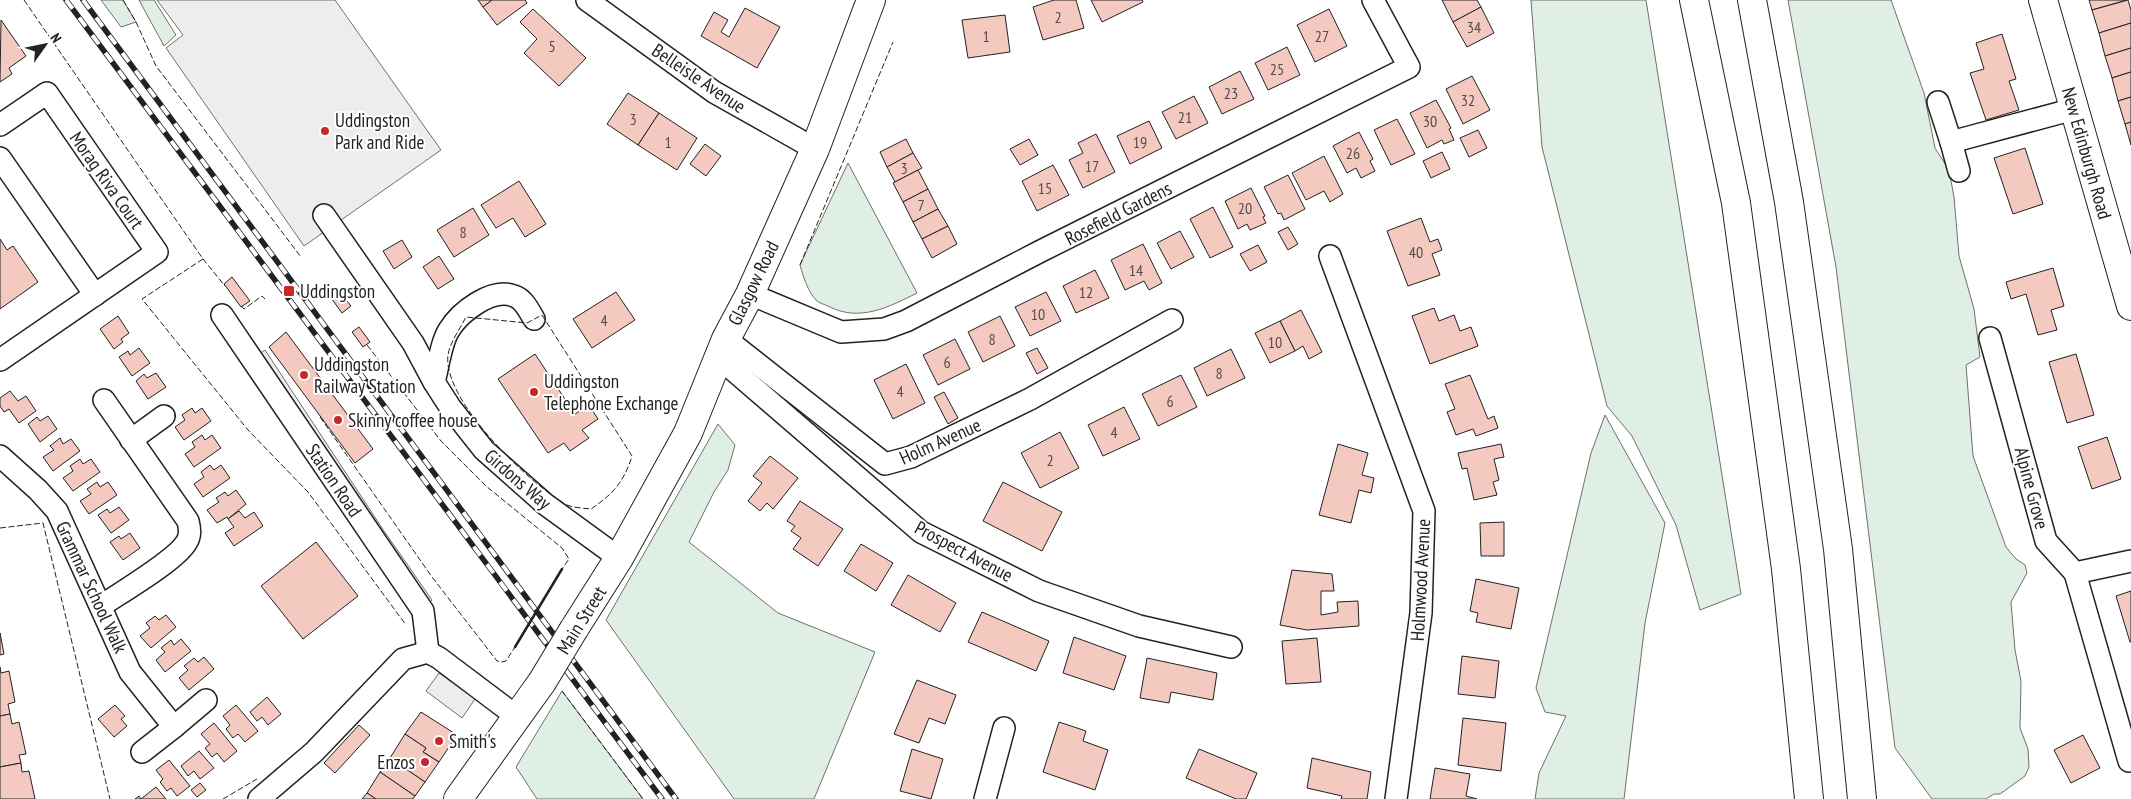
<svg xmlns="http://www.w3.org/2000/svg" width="2131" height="799" viewBox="0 0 2131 799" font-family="'PT Sans Narrow',sans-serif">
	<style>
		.green { fill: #e0efe3; stroke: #6f6f6f }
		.parking { fill: #ededed; stroke: #6f6f6f }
		.building { fill: #f3c9c0; stroke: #222 }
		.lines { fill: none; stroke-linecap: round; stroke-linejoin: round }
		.minor-casing { stroke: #222; stroke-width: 24 }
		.secondary-casing { stroke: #222; stroke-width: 30 }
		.primary-casing { stroke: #222; stroke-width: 30 }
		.motorway-casing { stroke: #222; stroke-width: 30 }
		.minor { stroke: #fff; stroke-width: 21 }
		.secondary { stroke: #fff; stroke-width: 28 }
		.primary { stroke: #fff; stroke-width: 28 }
		.motorway { stroke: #fff; stroke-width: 28 }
		.rail-casing { stroke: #222; stroke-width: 5.5 }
		.rail { stroke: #fff; stroke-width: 4; stroke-dasharray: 11; stroke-linecap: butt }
		.secondary-bridge-casing { stroke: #222; stroke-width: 30; stroke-linecap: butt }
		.secondary-bridge { stroke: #fff; stroke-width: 28 }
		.fence { stroke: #222; stroke-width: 1; stroke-dasharray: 6 2.5; stroke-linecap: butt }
		.wall { stroke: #222; stroke-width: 2.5 }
		.poi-dot { fill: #c62828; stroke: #fff; stroke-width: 2 }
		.labels { text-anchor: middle; stroke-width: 4; stroke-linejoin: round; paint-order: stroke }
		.number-label { font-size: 16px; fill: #564c4a }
		.street-label { font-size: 19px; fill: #222; stroke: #fff }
		.poi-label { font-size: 19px; fill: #222; stroke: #fff; text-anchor: start }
	</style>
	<rect width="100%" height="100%" fill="#fff"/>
	<g class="green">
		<path d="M101,0h22l13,22 -15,5z"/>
		<path d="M139,0h15l22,35 -12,11z"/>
		<path d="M1531,0h115l95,594 -41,16 -24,-85 -44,-89 -25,-30 -65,-259z"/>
		<path d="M1788,0h103l33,93 11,55 14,22 5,27 5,59 15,53 6,48 -14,8 7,91 33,91 10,12 9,6 2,8 -16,29 4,48 6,31 -1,47 8,21 1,18 -4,9 -25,18h-6l-8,5h-54l-37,-51 -59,-481z"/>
		<path d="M848,163l69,130c-28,14 -57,29 -87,14 -4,-2 -11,-4 -14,-7 -8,-8 -13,-24 -16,-35z"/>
		<path d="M1605,415l60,108 -20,100 -21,176h-89l4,-26 27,-57 -21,-4 -9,-24 55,-235z"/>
		<path d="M718,424l17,21 -7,25 -14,22 -25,50 89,71 97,39 -61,147h-80l-128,-179z"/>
		<path d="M562,691l81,108h-106l-21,-32z"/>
	</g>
	<g class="parking">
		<path d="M157,0h178l106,150 -137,96 -138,-198 17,-13z"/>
		<path d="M265,350l119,181 48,69 -5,5 -169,-250z"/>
		<path d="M439,673l36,26 -13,19 -36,-27z"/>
	</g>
	<g class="building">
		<path d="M478,0h14l-9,7z"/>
		<path d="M492,0h33l2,3 -30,22 -14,-18z"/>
		<path d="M1054,0h22l8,28 -41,12 -10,-33z"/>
		<path d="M1091,0h51l1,2 -41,20z"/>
		<path d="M1442,0h35l4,7 -28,15z"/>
		<path d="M2089,0h38l-35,10z"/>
		<path d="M2128,0l3,10v13l-32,10 -7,-23z"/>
		<path d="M1481,7l13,26 -27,14 -14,-25z"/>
		<path d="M745,8l35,19 -23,41 -56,-32 13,-24 14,8 -7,12 8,5z"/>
		<path d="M533,9l53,49 -27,28 -35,-33 13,-14 -17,-17z"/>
		<path d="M1329,9l18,37 -32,16 -18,-37z"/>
		<path d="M1005,15l5,37 -42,6 -6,-38z"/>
		<path d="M1,20l25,36 -17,12 3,6 -12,8z"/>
		<path d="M2131,23v25l-26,8 -6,-23z"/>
		<path d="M2002,34l14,45 -7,2 10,29 -33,10 -16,-47 14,-4 -8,-26z"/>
		<path d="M1287,47l13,28 -32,15 -13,-27z"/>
		<path d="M2131,48v24l-19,6 -7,-22z"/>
		<path d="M1240,71l14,28 -32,15 -13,-27z"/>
		<path d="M2131,72v25l-13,4 -6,-23z"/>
		<path d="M1472,76l18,34 -27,14 -17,-35z"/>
		<path d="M628,93l31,20 -21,32 -31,-21z"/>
		<path d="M1194,96l14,27 -32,16 -14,-27z"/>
		<path d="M2131,97v25l-6,2 -7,-23z"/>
		<path d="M1436,100l15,28 -2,1 5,11 -10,4 -2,-4 -15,8 -17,-35z"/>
		<path d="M659,113l38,25 -20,32 -39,-25z"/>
		<path d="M1397,119l18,35 -24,11 -17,-35z"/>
		<path d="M1149,121l13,27 -32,16 -13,-28z"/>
		<path d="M2131,122v23l-6,-21z"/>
		<path d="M1478,130l9,18 -18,9 -9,-19z"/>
		<path d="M1359,132l14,27 -3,2 5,10 -14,7 -5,-10 -9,5 -14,-27z"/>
		<path d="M1096,134l19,38 -32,16 -14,-28 14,-7 -5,-10z"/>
		<path d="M906,139l7,14 -26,14 -7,-15z"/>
		<path d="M1029,139l9,16 -18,10 -10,-16z"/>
		<path d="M705,144l16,12 -15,20 -16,-12z"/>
		<path d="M2025,148l18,56 -30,10 -19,-56z"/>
		<path d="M1442,152l8,17 -19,9 -8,-17z"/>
		<path d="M913,153l9,15 -27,14 -8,-15z"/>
		<path d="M1324,156l19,38 -13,8 -6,-11 -18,9 -14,-27z"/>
		<path d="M1053,165l16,30 -32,16 -15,-30z"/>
		<path d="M918,170l10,19 -25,13 -10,-19z"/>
		<path d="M1288,175l17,34 -21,11 -3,-7 -3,1 -14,-27z"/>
		<path d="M519,181l27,43 -21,13 -12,-19 -17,10 -15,-23z"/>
		<path d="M1251,188l14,28 -2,1 3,6 -16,7 -3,-6 -9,5 -13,-28z"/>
		<path d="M928,189l10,20 -25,13 -10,-20z"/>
		<path d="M1213,207l20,40 -23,11 -20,-39z"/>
		<path d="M473,208l16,27 -35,22 -17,-27z"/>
		<path d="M938,209l10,17 -26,13 -9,-17z"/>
		<path d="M1421,218l9,24 8,-3 4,11 -10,4 8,21 -32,11 -21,-55z"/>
		<path d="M948,226l9,18 -25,14 -10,-19z"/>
		<path d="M1288,227l10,17 -10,6 -10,-18z"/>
		<path d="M1180,231l14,26 -23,12 -14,-26z"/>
		<path d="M0,239l7,11 6,-4 25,36 -38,27z"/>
		<path d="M402,240l10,17 -18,12 -11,-18z"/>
		<path d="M1143,244l19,39 -13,7 -5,-9 -19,9 -14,-30z"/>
		<path d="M1258,245l9,17 -17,9 -10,-17z"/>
		<path d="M439,256l15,23 -16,10 -15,-22z"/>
		<path d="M2053,268l11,38 -13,4 6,20 -19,5 -12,-41 -15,5 -5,-17z"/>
		<path d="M1095,270l14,28 -33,15 -13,-27z"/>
		<path d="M232,277l18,24 -9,6 -17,-23z"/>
		<path d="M340,292l11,14 -9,7 -11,-15z"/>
		<path d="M616,292l19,28 -43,28 -19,-29z"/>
		<path d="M1046,292l15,29 -31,15 -15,-29z"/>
		<path d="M1434,308l5,13 15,-6 6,16 11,-4 7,19 -48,18 -18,-48z"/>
		<path d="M1301,310l21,42 -13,7 -6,-13 -8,5 -15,-30z"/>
		<path d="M118,316l11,17 -8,6 2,3 -9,7 -14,-20z"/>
		<path d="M1000,316l15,30 -32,16 -15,-30z"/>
		<path d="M1280,321l15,30 -25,12 -15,-30z"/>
		<path d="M359,327l11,15 -7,5 -11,-15z"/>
		<path d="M286,332l87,117 -18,14 -86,-116z"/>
		<path d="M955,339l15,30 -32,16 -15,-30z"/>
		<path d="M139,348l11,15 -18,13 -13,-19 9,-6 2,4z"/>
		<path d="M1037,348l11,20 -11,6 -11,-21z"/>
		<path d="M1231,349l14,29 -38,18 -13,-28z"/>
		<path d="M535,354l40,60 14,-9 9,14 -16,11 7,8 -19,13 -6,-8 -16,10 -50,-74z"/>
		<path d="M2076,354l18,61 -27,8 -18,-61z"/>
		<path d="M906,364l19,39 -32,16 -19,-39z"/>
		<path d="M156,373l10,14 -18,12 -12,-18 8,-7 3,4z"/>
		<path d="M1181,375l16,32 -39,19 -16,-32z"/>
		<path d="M1470,375l18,44 6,-3 4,12 -22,8 -3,-7 -17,6 -9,-23 8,-3 -10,-25z"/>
		<path d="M10,391l8,10 8,-5 10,15 -17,12 -10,-14 -5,3 -4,-6v-8z"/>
		<path d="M944,392l14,26 -10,6 -14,-27z"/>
		<path d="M1124,407l16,32 -37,17 -15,-31z"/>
		<path d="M192,408l3,5 7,-5 9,13 -27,19 -9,-13 10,-7 -3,-5z"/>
		<path d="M48,416l9,13 -17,13 -12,-18 9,-7 3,4z"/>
		<path d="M1060,432l19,36 -39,20 -19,-35z"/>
		<path d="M202,435l3,5 7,-5 9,13 -27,19 -9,-13 10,-7 -3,-5z"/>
		<path d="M2107,437l14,42 -29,10 -14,-42z"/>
		<path d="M60,438l3,6 8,-5 9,12 -27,20 -10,-14 11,-7 -4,-4z"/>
		<path d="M1338,444l30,9 -6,22 12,3 -3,15 -12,-3 -8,33 -32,-8z"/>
		<path d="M1501,444l3,13 -10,2 5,21 -6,2 4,13 -23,5 -7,-32 -5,1 -4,-16z"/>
		<path d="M770,456l28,22 -25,31 -6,-6 -7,8 -12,-10 14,-18 -9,-7z"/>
		<path d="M80,459l3,5 8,-5 9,13 -27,19 -10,-13 10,-7 -3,-5z"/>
		<path d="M210,465l4,5 7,-5 9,13 -27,19 -9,-13 10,-7 -3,-5z"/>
		<path d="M97,482l3,5 8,-5 9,13 -28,19 -9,-13 11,-7 -4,-5z"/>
		<path d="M1003,482l59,30 -20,39 -59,-30z"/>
		<path d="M236,490l10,14 -18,15 -1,-2 -10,6 -10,-13 12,-8 -3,-4 9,-6 3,4z"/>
		<path d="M800,501l43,28 -25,37 -25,-17 8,-11 -10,-7 4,-5 -8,-5z"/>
		<path d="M119,507l10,13 -18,13 -13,-18 9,-6 3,4z"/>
		<path d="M239,511l6,7 9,-6 9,14 -29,20 -9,-13 9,-6 -6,-8z"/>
		<path d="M1504,522v34h-23l-1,-33z"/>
		<path d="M130,533l10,15 -17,12 -13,-18 9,-6 2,3z"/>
		<path d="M316,542l42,54 -55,43 -42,-53z"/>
		<path d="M861,544l32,19 -17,28 -32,-20z"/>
		<path d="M1292,570l40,4 2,17h-13v24l17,-3 -1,-10 21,-1 1,25 -52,4 -27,-5z"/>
		<path d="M908,575l48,28 -16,29 -49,-27z"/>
		<path d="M1476,579l43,9 -8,41 -35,-7 2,-9 -8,-2z"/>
		<path d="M2131,591v51h-1l-14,-46z"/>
		<path d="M982,612l67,29 -13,30 -68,-29z"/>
		<path d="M166,615l10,12 -25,21 -11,-12 10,-8 -4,-5 9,-7 4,4z"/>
		<path d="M0,633l4,21 -4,1z"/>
		<path d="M1074,637l52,19 -12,34 -51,-17z"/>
		<path d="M1317,638l4,44 -35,2 -4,-43z"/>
		<path d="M181,639l10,12 -26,21 -9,-12 9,-8 -4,-4 10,-8 3,5z"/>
		<path d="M1462,656l37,5 -4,37 -37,-4z"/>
		<path d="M204,657l10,12 -25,21 -10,-12 9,-8 -4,-4 10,-8 4,4z"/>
		<path d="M1147,658l70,15 -4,27 -42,-8 -2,11 -29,-5z"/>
		<path d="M0,667l1,6 8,-2 6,31 -7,2 2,10 -10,2z"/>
		<path d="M917,680l39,15 -11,29 -16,-6 -10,25 -25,-9z"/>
		<path d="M267,697l14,17 -13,11 -6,-8 -5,4 -7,-9z"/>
		<path d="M115,705l10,11 -4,3 6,7 -13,11 -16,-18z"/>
		<path d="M236,705l22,26 -13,11 -7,-8 -5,4 -7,-9 4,-4 -7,-9z"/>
		<path d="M421,712l36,23 -18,27 -16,-10 3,-4 -21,-14z"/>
		<path d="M10,714l2,10 7,-2 7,32 -7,1 2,8 -21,4v-51z"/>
		<path d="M1463,718l43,5 -5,48 -43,-6z"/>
		<path d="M1059,722l27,9 -3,10 25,9 -13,40 -52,-18z"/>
		<path d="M214,723l23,28 -13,11 -7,-9 -5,4 -7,-9 5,-4 -9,-10z"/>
		<path d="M359,725l11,10 -35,38 -11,-10z"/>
		<path d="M405,734l21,14 -3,4 16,10 -14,20 -35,-24z"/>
		<path d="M2083,735l17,33 -29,15 -17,-33z"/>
		<path d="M912,749l31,10 -12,40 -31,-8z"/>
		<path d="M1199,749l58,24 -11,26h-10l-50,-21z"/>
		<path d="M199,751l15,17 -14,11 -6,-8 -6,5 -7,-10z"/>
		<path d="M390,758l35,24 -10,14 -35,-24z"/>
		<path d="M1312,758l59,14 -4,27h-26l1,-3 -35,-8z"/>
		<path d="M169,760l21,26 -13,10 -6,-8 -4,3 -7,-9 3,-3 -7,-9z"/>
		<path d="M21,763l1,9 7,-1 6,28h-35v-32z"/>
		<path d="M1435,768l35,6 -4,22 11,3h-47z"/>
		<path d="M380,772l35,24 -2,3h-37l-9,-6z"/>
		<path d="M200,783l6,7 -9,7 -6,-7z"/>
		<path d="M156,787l10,12h-31l4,-3 2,3z"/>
		<path d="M367,793l9,6h-14z"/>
	</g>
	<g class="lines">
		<g class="minor-casing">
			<g id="minor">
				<path d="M587,0l127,92 101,57"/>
				<path d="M1938,102l13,40"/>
				<path d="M0,125l47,-32 110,159 -157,108"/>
				<path d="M0,158l95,137"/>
				<path d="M1959,171l-8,-29 123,-33"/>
				<path d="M324,215l89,128 21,39 16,25 34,43 61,54 74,54"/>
				<path d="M1330,256l94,255 -3,102 -25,186"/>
				<path d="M750,294l91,38 43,-3 22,-8 133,-69 370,-185 -36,-67"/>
				<path d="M222,315l201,296 5,41"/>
				<path d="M1990,338l56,203 29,32 56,-12"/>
				<path d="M726,339l159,125 26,-7 119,-58 142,-79"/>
				<path d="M718,357l203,175 118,59 100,35 92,21"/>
				<path d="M434,382c4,-14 7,-40 15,-52 11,-18 43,-43 65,-34 10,3 15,15 20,23"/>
				<path d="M131,440l33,-24"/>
				<path d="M0,456l38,34 19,21 73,161 44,55 32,-27"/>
				<path d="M2075,573l54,188"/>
				<path d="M101,606c19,-13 74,-45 85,-63 5,-7 4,-14 2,-22l-84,-121"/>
				<path d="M142,752l32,-25"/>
				<path d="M259,799l55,-47 89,-93 25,-7 11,6 77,58"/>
				<path d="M985,799l19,-71"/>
			</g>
		</g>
		<g class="secondary-casing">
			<g id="secondary">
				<path d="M574,629l45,-71 69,-125 38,-94 24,-45 65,-145 56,-149"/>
				<path d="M458,799l84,-117"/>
			</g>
		</g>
		<g class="primary-casing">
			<path id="primary" d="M2043,0l88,306"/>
		</g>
		<g class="motorway-casing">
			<g id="motorway">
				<path d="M1694,0l42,203 50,366 23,230"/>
				<path d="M1752,0l37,202 49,347 24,250"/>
			</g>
		</g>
		<use href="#minor" class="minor"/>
		<use href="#secondary" class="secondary"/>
		<use href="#primary" class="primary"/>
		<use href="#motorway" class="motorway"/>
		<g class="rail-casing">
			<g id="rail">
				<path d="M66,0l596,799"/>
				<path d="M83,0l593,799"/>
			</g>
		</g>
		<use href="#rail" class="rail"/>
		<g class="secondary-bridge-casing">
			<path id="secondary-bridge" d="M542,682l32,-53"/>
		</g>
		<use href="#secondary-bridge" class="secondary-bridge"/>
		<g class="fence">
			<path d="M24,0l179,259 22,27"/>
			<path d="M123,0l13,22 20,44 145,191"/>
			<path d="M203,259l-61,40 106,131 60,62 98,133"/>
			<path d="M800,265l93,-223"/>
			<path d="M241,306l3,3 18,-13 3,3"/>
			<path d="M542,315l90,141c-8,26 -19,38 -41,53 -8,-1 -19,-1 -26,-5 -36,-21 -123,-104 -117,-149 2,-13 12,-26 18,-38l61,6z"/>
			<path d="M367,345l74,96 45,45 76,62 7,11 -7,10"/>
			<path d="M320,417l112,160 65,84 5,1 4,-1 9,-14"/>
			<path d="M0,528l43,-5 67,276"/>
			<path d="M562,691l81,108"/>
			<path d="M223,799l34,-20"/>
		</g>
		<path class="wall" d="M515,647l47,-78"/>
	</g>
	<g class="poi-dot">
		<circle cx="325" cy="131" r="5"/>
		<rect x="283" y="285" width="12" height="12" rx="2.5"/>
		<circle cx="304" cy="375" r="5"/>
		<circle cx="534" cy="392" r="5"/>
		<circle cx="338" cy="420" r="5"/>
		<circle cx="439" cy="741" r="5"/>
		<circle cx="425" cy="762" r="5"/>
	</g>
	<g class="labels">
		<g class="number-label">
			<text x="1058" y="23">2</text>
			<text x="1474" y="33">34</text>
			<text x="986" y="42">1</text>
			<text x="1322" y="42">27</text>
			<text x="552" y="52">5</text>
			<text x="1277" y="75">25</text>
			<text x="1231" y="99">23</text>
			<text x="1468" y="106">32</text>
			<text x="1185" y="123">21</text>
			<text x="633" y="125">3</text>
			<text x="1430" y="127">30</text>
			<text x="668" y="148">1</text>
			<text x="1140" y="148">19</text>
			<text x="1353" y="159">26</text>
			<text x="1092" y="172">17</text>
			<text x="904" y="174">3</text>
			<text x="1045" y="194">15</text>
			<text x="921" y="211">7</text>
			<text x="1245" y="214">20</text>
			<text x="463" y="238">8</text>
			<text x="1416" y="258">40</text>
			<text x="1136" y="276">14</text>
			<text x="1086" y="298">12</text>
			<text x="1038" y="320">10</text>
			<text x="604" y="326">4</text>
			<text x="992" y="345">8</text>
			<text x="1275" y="348">10</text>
			<text x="947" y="368">6</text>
			<text x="1219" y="379">8</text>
			<text x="900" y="397">4</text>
			<text x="1170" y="407">6</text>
			<text x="1114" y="438">4</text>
			<text x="1050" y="466">2</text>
		</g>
		<g class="street-label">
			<text transform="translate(699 78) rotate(34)" y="7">Belleisle Avenue</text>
			<text transform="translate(2087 153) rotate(74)" y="7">New Edinburgh Road</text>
			<text transform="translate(107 180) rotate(55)" y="7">Morag Riva Court</text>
			<text transform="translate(1118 213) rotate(-27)" y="7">Rosefield Gardens</text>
			<text transform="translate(753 283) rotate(-64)" y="7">Glasgow Road</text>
			<text transform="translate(940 441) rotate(-24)" y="7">Holm Avenue</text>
			<text transform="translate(518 479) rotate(41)" y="7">Girdons Way</text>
			<text transform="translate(334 480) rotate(56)" y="7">Station Road</text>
			<text transform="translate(2032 488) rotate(75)" y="7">Alpine Grove</text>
			<text transform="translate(964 551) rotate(28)" y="7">Prospect Avenue</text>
			<text transform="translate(1420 580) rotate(-87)" y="7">Holmwood Avenue</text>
			<text transform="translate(92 587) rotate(65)" y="7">Grammar School Walk</text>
			<text transform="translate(581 620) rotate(-58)" y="7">Main Street</text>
		</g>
		<g class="poi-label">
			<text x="335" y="127">Uddingston<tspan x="335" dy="22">Park and Ride</tspan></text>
			<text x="300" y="298">Uddingston</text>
			<text x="314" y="371">Uddingston<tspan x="314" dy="22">Railway Station</tspan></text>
			<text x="544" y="388">Uddingston<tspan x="544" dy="22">Telephone Exchange</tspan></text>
			<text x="348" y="427">Skinny coffee house</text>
			<text x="449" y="748">Smith's</text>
			<text x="415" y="769" text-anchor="end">Enzos</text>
		</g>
	</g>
	<g transform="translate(45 45) rotate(57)" stroke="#ffffff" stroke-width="4" paint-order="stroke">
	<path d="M0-4L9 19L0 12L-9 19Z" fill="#222222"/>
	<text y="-8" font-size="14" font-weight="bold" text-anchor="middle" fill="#222222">N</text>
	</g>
</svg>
